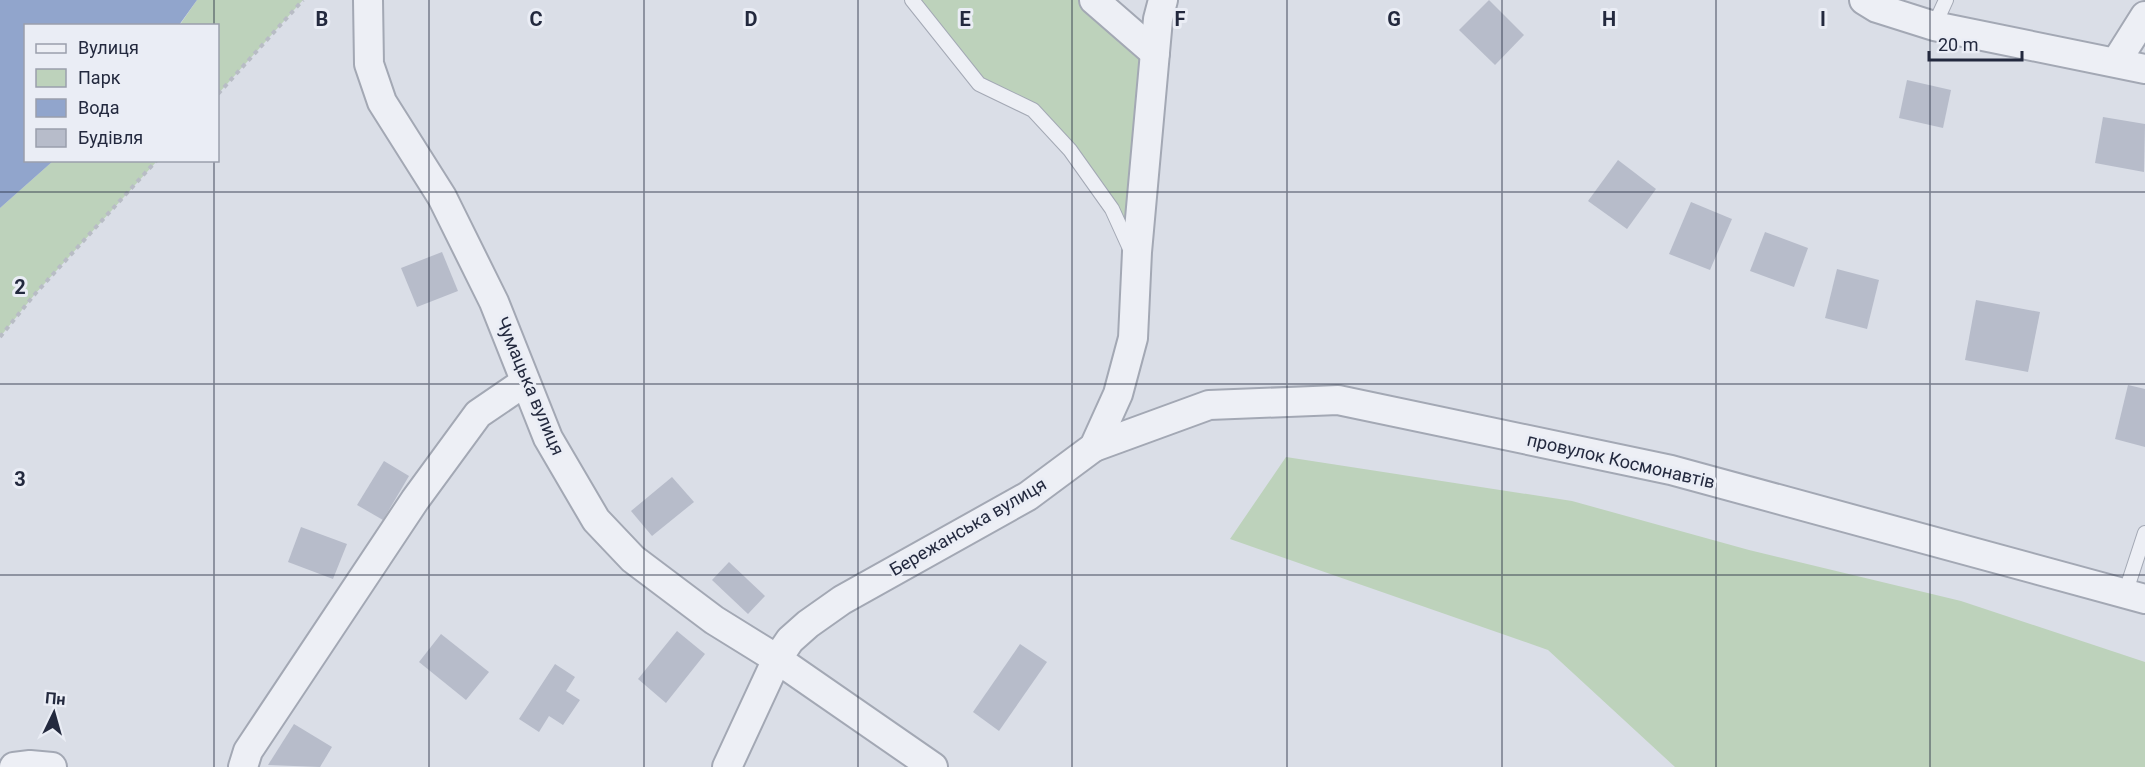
<svg xmlns="http://www.w3.org/2000/svg" width="2145" height="767" viewBox="0 0 2145 767" font-family="Roboto,sans-serif">
	<style>
		.green { fill: #bdd2bb }
		.water { fill: #91a5cc }
		.building { fill: #b7bcca }
		.lines { fill: none; stroke-linecap: round; stroke-linejoin: round }
		.service-casing { stroke: #a3a8b4; stroke-width: 16 }
		.minor-casing { stroke: #a3a8b4; stroke-width: 32 }
		.path { stroke: #b8bcc5; stroke-width: 4; stroke-dasharray: 4.5 4.5; stroke-linecap: butt }
		.service { stroke: #edeff5; stroke-width: 14 }
		.minor { stroke: #edeff5; stroke-width: 28 }
		.grid { fill: none; stroke: #23293e; stroke-width: 1.5; stroke-opacity: 0.55 }
		.labels { text-anchor: middle; stroke-width: 6; stroke-linejoin: round; paint-order: stroke }
		.street-label { font-size: 18px; fill: #23293e; stroke: #eaedf5 }
		.grid-label { font-size: 20px; text-anchor: middle; font-weight: bold; fill: #23293e; stroke: #eaedf5; stroke-width: 6; stroke-linejoin: round; paint-order: stroke }
	</style>
	<rect width="100%" height="100%" fill="#dadee7"/>
	<g class="green">
		<path d="M197,0h106l-85,94v-68h-39z"/>
		<path d="M912,0h182l61,53 -18,210 -25,-54 -79,-99 -54,-26z"/>
		<path d="M53,161h104l-122,133 -35,43v-129z"/>
		<path d="M1286,457l286,44 177,49 212,51 184,61v105h-470l-127,-117 -318,-111z"/>
	</g>
	<path class="water" d="M0,0h197l-18,25 -153,1v134l27,1 -53,47z"/>
	<g class="building">
		<path d="M1489,0l35,35 -29,30 -36,-35z"/>
		<path d="M1907,80l44,10 -8,38 -44,-10z"/>
		<path d="M2103,117l42,7 -1,48 -49,-9z"/>
		<path d="M1618,160l38,29 -29,40 -39,-28z"/>
		<path d="M1691,202l41,17 -22,51 -41,-16z"/>
		<path d="M1765,232l43,16 -14,39 -44,-16z"/>
		<path d="M442,252l16,39 -41,16 -16,-39z"/>
		<path d="M1837,269l42,11 -12,49 -42,-11z"/>
		<path d="M1976,300l64,12 -12,60 -63,-12z"/>
		<path d="M2128,385l17,4v58l-30,-8z"/>
		<path d="M384,461l25,15 -26,44 -26,-15z"/>
		<path d="M672,477l22,25 -42,34 -21,-25z"/>
		<path d="M301,527l46,17 -14,35 -45,-17z"/>
		<path d="M729,562l36,34 -17,18 -36,-34z"/>
		<path d="M677,631l28,23 -39,49 -28,-24z"/>
		<path d="M441,634l48,38 -23,28 -47,-38z"/>
		<path d="M1020,644l27,18 -48,69 -26,-19z"/>
		<path d="M555,664l20,13 -9,14 14,9 -17,25 -14,-9 -10,16 -20,-13z"/>
		<path d="M294,724l38,23 -12,20 -52,-2z"/>
	</g>
	<g class="lines">
		<g class="service-casing">
			<g id="service">
				<path d="M912,0l67,84 54,26 37,40 42,59 20,44"/>
				<path d="M1934,26l12,-26"/>
				<path d="M2125,594l20,-61"/>
			</g>
		</g>
		<g class="minor-casing">
			<g id="minor">
				<path d="M368,0l1,64 13,38 60,95 52,105 54,136 48,82 37,39 81,61 63,39 156,108"/>
				<path d="M1094,0l61,53"/>
				<path d="M1864,0l13,8 57,18 211,43"/>
				<path d="M2116,62l29,-46"/>
				<path d="M1094,447l115,-42 129,-5 333,70 474,129"/>
				<path d="M14,767l16,-2 22,2"/>
				<path d="M243,767l5,-16 167,-251 63,-86 47,-32"/>
				<path d="M727,767l50,-108 13,-19 18,-16 34,-24 186,-104 66,-49 24,-53 15,-56 4,-86 21,-233 5,-19"/>
			</g>
		</g>
		<g class="path">
			<path d="M218,94l85,-94"/>
			<path d="M0,337l35,-43 122,-134"/>
		</g>
		<use href="#service" class="service"/>
		<use href="#minor" class="minor"/>
	</g>
	<path class="grid" d="M214,0v26M429,0v767M644,0v767M858,0v767M1072,0v767M1287,0v767M1502,0v767M1716,0v767M1930,0v767M214,160v607M0,192h2145M0,384h2145M0,575h2145"/>
	<g class="labels">
		<g class="street-label">
			<text transform="translate(530 386) rotate(67)" y="6">Чумацька вулиця</text>
			<text transform="translate(1621 461) rotate(13)" y="6">провулок Космонавтів</text>
			<text transform="translate(968 527) rotate(-30)" y="6">Бережанська вулиця</text>
		</g>
	</g>
	<g class="grid-label">
		<text x="322" y="26">B</text>
		<text x="536" y="26">C</text>
		<text x="751" y="26">D</text>
		<text x="965" y="26">E</text>
		<text x="1180" y="26">F</text>
		<text x="1394" y="26">G</text>
		<text x="1609" y="26">H</text>
		<text x="1823" y="26">I</text>
		<text x="20" y="294">2</text>
		<text x="20" y="486">3</text>
	</g>
	<rect x="24" y="24" width="195" height="138" fill="#eaedf5" stroke="#9a9fac" stroke-width="1.5"/>
	<rect x="36" y="44" width="30" height="9" fill="#edeff5" stroke="#9a9fac" stroke-width="1.5"/>
	<text x="78" y="54" font-size="18" fill="#23293e">Вулиця</text>
	<rect x="36" y="69" width="30" height="18" fill="#bdd2bb" stroke="#9a9fac" stroke-width="1.5"/>
	<text x="78" y="84" font-size="18" fill="#23293e">Парк</text>
	<rect x="36" y="99" width="30" height="18" fill="#91a5cc" stroke="#9a9fac" stroke-width="1.5"/>
	<text x="78" y="114" font-size="18" fill="#23293e">Вода</text>
	<rect x="36" y="129" width="30" height="18" fill="#b7bcca" stroke="#9a9fac" stroke-width="1.5"/>
	<text x="78" y="144" font-size="18" fill="#23293e">Будівля</text>
	<g transform="translate(54 713) rotate(5)" stroke="#eaedf5" stroke-width="4.5" paint-order="stroke">
	<path d="M0-4.5L10 22L0 15L-10 22Z" fill="#23293e"/>
	<text y="-9" font-size="16" font-weight="bold" text-anchor="middle" fill="#23293e">Пн</text>
	</g>
	<path d="M1929 51v9h93v-9" fill="none" stroke="#23293e" stroke-width="3"/>
	<text x="1938" y="51" font-size="18" fill="#23293e" stroke="#eaedf5" stroke-width="4.5" paint-order="stroke">20 m</text>
</svg>
